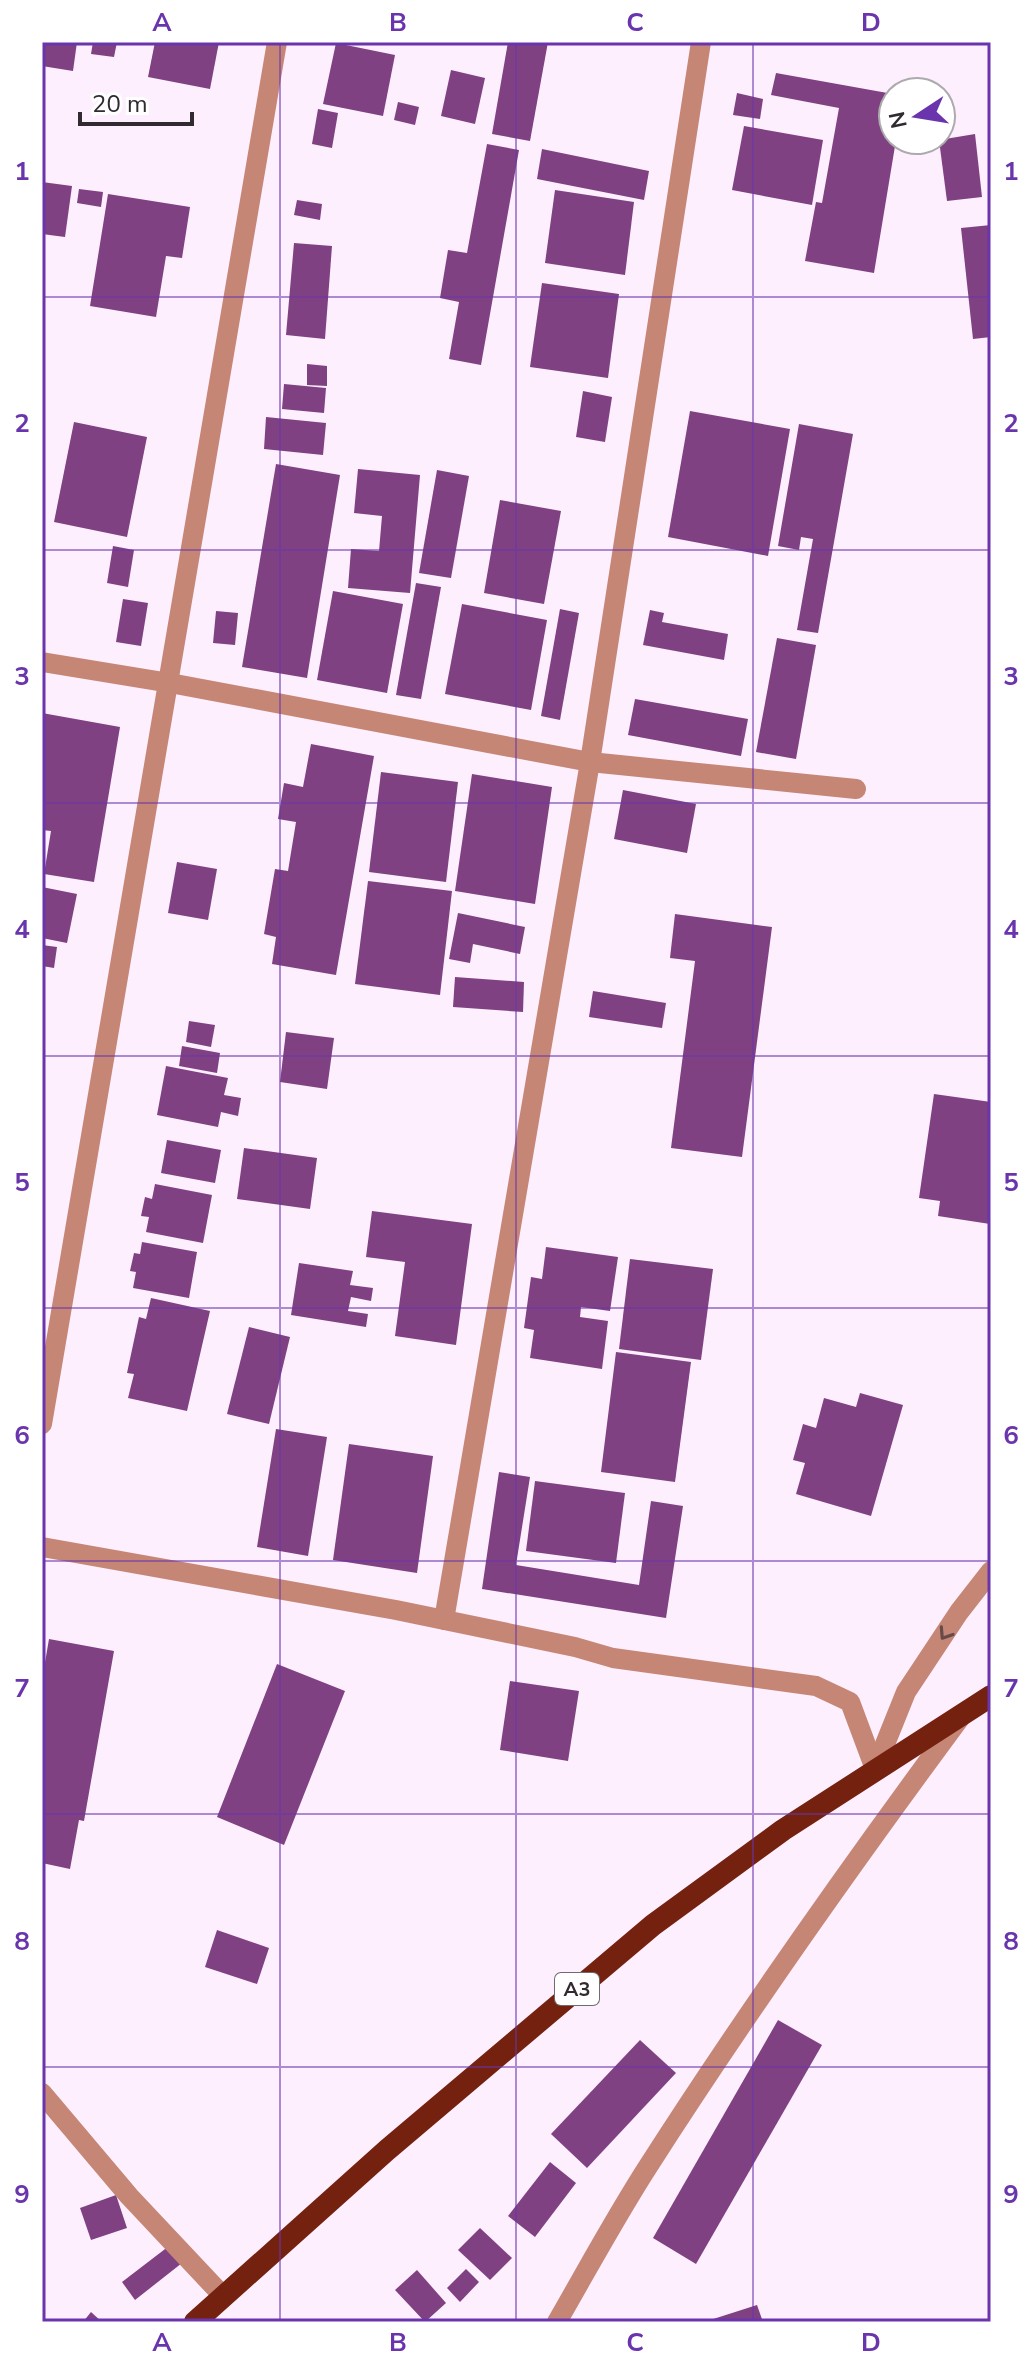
<svg xmlns="http://www.w3.org/2000/svg" width="1033" height="2364" viewBox="0 0 1033 2364" font-family="'Nunito Sans',sans-serif">
	<style>
		.building { fill: #7f4182 }
		.lines { fill: none; stroke-linecap: round; stroke-linejoin: round }
		.minor { stroke: #c68676; stroke-width: 20 }
		.trunk { stroke: #74220f; stroke-width: 22 }
		.oneway { stroke: #654b49 }
		.grid { fill: none; stroke: #6a35ac; stroke-width: 2; stroke-opacity: 0.55 }
		.labels { text-anchor: middle; stroke-width: 8; stroke-linejoin: round; paint-order: stroke }
		.shield { fill: #fff; stroke: #6f6b6f; stroke-width: 2 }
		.shield-label { font-size: 20px; font-weight: bold; fill: #312b31 }
		.neatline { fill: none; stroke: #6a35ac; stroke-width: 3 }
		.grid-label { font-size: 26px; text-anchor: middle; font-weight: bold; fill: #6a35ac }
	</style>
	<rect width="100%" height="100%" fill="#fdeffd"/>
	<g class="building">
		<path d="M42,42h35l-4,29 -31,-5z"/>
		<path d="M93,42h24l-3,15 -23,-3z"/>
		<path d="M155,42h64l-9,47 -62,-12z"/>
		<path d="M508,42h40l-18,99 -38,-7z"/>
		<path d="M336,43l59,12 -12,61 -60,-12z"/>
		<path d="M451,70l34,8 -10,46 -34,-8z"/>
		<path d="M776,73l117,21v46h3l-22,133 -69,-12 11,-59 6,1 17,-95 -68,-13z"/>
		<path d="M737,93l26,6 -3,20 -27,-4z"/>
		<path d="M398,102l21,5 -4,18 -21,-5z"/>
		<path d="M318,109l20,4 -6,35 -20,-4z"/>
		<path d="M744,126l79,14 -11,65 -80,-15z"/>
		<path d="M975,134l7,63 -35,4 -8,-61z"/>
		<path d="M905,140h22l-1,5z"/>
		<path d="M487,144l32,6 -38,215 -32,-6 10,-57 -19,-4 8,-48 19,3z"/>
		<path d="M542,149l107,22 -5,29 -107,-21z"/>
		<path d="M42,182l30,4 -7,51 -23,-3z"/>
		<path d="M79,189l24,3 -2,15 -24,-4z"/>
		<path d="M555,190l79,12 -9,73 -80,-12z"/>
		<path d="M108,194l82,13 -8,51 -16,-2 -10,61 -66,-11z"/>
		<path d="M297,200l25,4 -2,16 -26,-5z"/>
		<path d="M991,225v112l-18,2 -12,-111z"/>
		<path d="M294,243l38,3 -7,93 -39,-4z"/>
		<path d="M542,283l77,11 -11,84 -78,-11z"/>
		<path d="M307,364l20,2v20l-20,-1z"/>
		<path d="M284,384l42,4 -2,25 -42,-4z"/>
		<path d="M583,391l29,6 -7,45 -29,-5z"/>
		<path d="M690,411l100,18 -22,127 -100,-19z"/>
		<path d="M266,417l60,6 -3,32 -59,-6z"/>
		<path d="M74,422l73,15 -20,100 -73,-15z"/>
		<path d="M799,424l54,10 -35,199 -21,-3 16,-91 -12,-2 -2,13 -21,-4z"/>
		<path d="M276,464l64,11 -33,203 -65,-11z"/>
		<path d="M358,469l62,6 -10,118 -62,-5 3,-39 28,2 3,-35 -28,-3z"/>
		<path d="M437,470l32,6 -18,102 -32,-5z"/>
		<path d="M500,500l61,11 -17,93 -60,-11z"/>
		<path d="M113,546l21,4 -6,37 -21,-4z"/>
		<path d="M416,583l25,4 -20,112 -25,-4z"/>
		<path d="M333,591l70,13 -16,89 -70,-13z"/>
		<path d="M123,599l25,4 -7,43 -25,-4z"/>
		<path d="M462,604l85,16 -16,90 -86,-16z"/>
		<path d="M560,609l19,4 -19,107 -19,-4z"/>
		<path d="M650,610l14,3 -2,9 66,12 -4,26 -81,-15z"/>
		<path d="M216,611l22,2 -3,32 -22,-2z"/>
		<path d="M777,638l39,7 -20,114 -40,-7z"/>
		<path d="M635,699l113,20 -7,37 -113,-21z"/>
		<path d="M42,713l78,14 -26,155 -50,-8 7,-43 -9,-1z"/>
		<path d="M311,744l63,12 -38,219 -64,-11 4,-27 -12,-3 11,-65 13,2 8,-49 -18,-3 6,-36 19,4z"/>
		<path d="M381,772l77,10 -12,100 -77,-10z"/>
		<path d="M472,774l80,13 -17,117 -80,-13z"/>
		<path d="M623,790l73,14 -9,49 -73,-14z"/>
		<path d="M177,862l40,7 -9,51 -40,-7z"/>
		<path d="M368,881l84,10 -12,104 -85,-11z"/>
		<path d="M42,887l35,7 -10,49 -25,-5z"/>
		<path d="M458,913l67,14 -5,27 -47,-10 -3,19 -21,-4z"/>
		<path d="M675,914l97,13 -30,230 -71,-9 24,-187 -25,-3z"/>
		<path d="M42,945l15,2 -3,21 -12,-2z"/>
		<path d="M455,977l69,5 -1,30 -70,-5z"/>
		<path d="M593,991l73,12 -4,25 -73,-11z"/>
		<path d="M189,1021l26,4 -4,22 -25,-5z"/>
		<path d="M286,1032l48,6 -7,51 -47,-7z"/>
		<path d="M182,1046l38,7 -3,20 -38,-7z"/>
		<path d="M166,1066l62,12 -4,17 17,3 -3,18 -17,-4 -3,15 -61,-12z"/>
		<path d="M934,1094l57,8 -1,122 -52,-8 2,-15 -21,-3z"/>
		<path d="M167,1140l54,10 -6,33 -54,-10z"/>
		<path d="M244,1148l73,10 -7,51 -73,-10z"/>
		<path d="M155,1184l57,11 -9,48 -57,-11 3,-15 -8,-1 4,-19 7,2z"/>
		<path d="M372,1211l100,13 -16,121 -61,-9 10,-74 -39,-5z"/>
		<path d="M142,1242l55,10 -8,46 -56,-10 3,-16 -6,-1 4,-18 6,1z"/>
		<path d="M546,1247l72,10 -8,54 -29,-4 -1,10 28,4 -6,48 -72,-11 4,-28 -10,-2 7,-51 11,2z"/>
		<path d="M630,1259l83,10 -12,91 -82,-11z"/>
		<path d="M299,1263l54,8 -3,14 23,3 -2,13 -20,-4 -3,14 20,3 -2,13 -75,-12z"/>
		<path d="M151,1298l59,13 -23,100 -59,-13 6,-24 -7,-1 12,-56 7,2z"/>
		<path d="M249,1327l41,10 -21,87 -42,-10z"/>
		<path d="M616,1352l75,10 -16,120 -74,-10z"/>
		<path d="M860,1393l43,12 -32,111 -75,-22 9,-31 -12,-3 10,-36 13,4 8,-30 32,9z"/>
		<path d="M276,1429l51,8 -19,119 -51,-9z"/>
		<path d="M349,1444l84,12 -16,117 -84,-13z"/>
		<path d="M499,1472l31,5 -14,88 123,20 12,-84 32,5 -17,112 -184,-29z"/>
		<path d="M535,1481l90,12 -9,70 -90,-12z"/>
		<path d="M49,1639l65,12 -30,170 -5,-1 -9,49 -28,-6v-183z"/>
		<path d="M277,1664l68,27 -61,154 -67,-28z"/>
		<path d="M510,1681l69,10 -11,70 -68,-11z"/>
		<path d="M217,1930l52,18 -12,36 -52,-17z"/>
		<path d="M778,2020l44,25 -126,219 -43,-26z"/>
		<path d="M640,2040l36,33 -89,95 -36,-34z"/>
		<path d="M550,2162l26,21 -41,54 -27,-21z"/>
		<path d="M116,2195l11,33 -36,12 -11,-32z"/>
		<path d="M480,2228l32,30 -22,22 -32,-30z"/>
		<path d="M169,2246l13,17 -47,37 -13,-18z"/>
		<path d="M466,2269l13,13 -19,20 -13,-14z"/>
		<path d="M417,2270l29,33 -21,19 -30,-32z"/>
		<path d="M757,2305l6,17h-56v-1z"/>
		<path d="M91,2312l11,10h-19z"/>
	</g>
	<g class="lines">
		<g class="minor">
			<path d="M42,662l128,21 420,79 266,27"/>
			<path d="M42,1424l235,-1382"/>
			<path d="M42,1547l354,63 179,37 38,11 203,28 34,16 25,67"/>
			<path d="M444,1620l146,-858 111,-720"/>
			<path d="M875,1769l31,-77 53,-80 32,-41"/>
			<path d="M42,2093l87,103 94,100"/>
			<path d="M557,2322c30,-52 59,-106 92,-157 98,-153 203,-301 311,-447"/>
		</g>
		<path class="trunk" d="M195,2322l192,-172 266,-225 130,-95 208,-134"/>
	</g>
	<defs><path id="oneway-chevron" d="M-2-3.5L2.5 0L-2 3.5" fill="none" stroke-width="1.6" stroke-linecap="round" stroke-linejoin="round" transform="scale(2)"/></defs>
	<use class="oneway" href="#oneway-chevron" transform="translate(945 1634) rotate(123)"/>
	<path class="grid" d="M280,42v2280M516,42v2280M753,42v2280M42,297h949M42,550h949M42,803h949M42,1056h949M42,1308h949M42,1561h949M42,1814h949M42,2067h949"/>
	<g class="labels">
		<rect class="shield" x="555" y="1973" width="44" height="32" rx="6"/>
		<g class="shield-label">
			<text x="577" y="1996">A3</text>
		</g>
	</g>
	<rect width="1033" height="2364" fill="none" stroke="#ffffff" stroke-width="88"/>
	<g transform="translate(917 116) rotate(258)"><circle r="38" fill="#ffffff" stroke="#adaaad" stroke-width="2"/>
	<path d="M0-6L14 30L0 20L-14 30Z" fill="#6a35ac"/>
	<text y="-12" font-size="22" font-weight="bold" text-anchor="middle" fill="#312b31">N</text>
	</g>
	<path d="M80 112v12h112v-12" fill="none" stroke="#312b31" stroke-width="4"/>
	<text x="92" y="112" font-size="24" fill="#312b31" stroke="#ffffff" stroke-width="6" paint-order="stroke">20 m</text>
	<rect x="44" y="44" width="945" height="2276" class="neatline"/>
	<g class="grid-label">
		<text x="162" y="31">A</text>
		<text x="398" y="31">B</text>
		<text x="635" y="31">C</text>
		<text x="871" y="31">D</text>
		<text x="22" y="180">1</text>
		<text x="1011" y="180">1</text>
		<text x="22" y="432">2</text>
		<text x="1011" y="432">2</text>
		<text x="22" y="685">3</text>
		<text x="1011" y="685">3</text>
		<text x="22" y="938">4</text>
		<text x="1011" y="938">4</text>
		<text x="22" y="1191">5</text>
		<text x="1011" y="1191">5</text>
		<text x="22" y="1444">6</text>
		<text x="1011" y="1444">6</text>
		<text x="22" y="1697">7</text>
		<text x="1011" y="1697">7</text>
		<text x="22" y="1950">8</text>
		<text x="1011" y="1950">8</text>
		<text x="22" y="2203">9</text>
		<text x="1011" y="2203">9</text>
		<text x="162" y="2351">A</text>
		<text x="398" y="2351">B</text>
		<text x="635" y="2351">C</text>
		<text x="871" y="2351">D</text>
	</g>
</svg>
